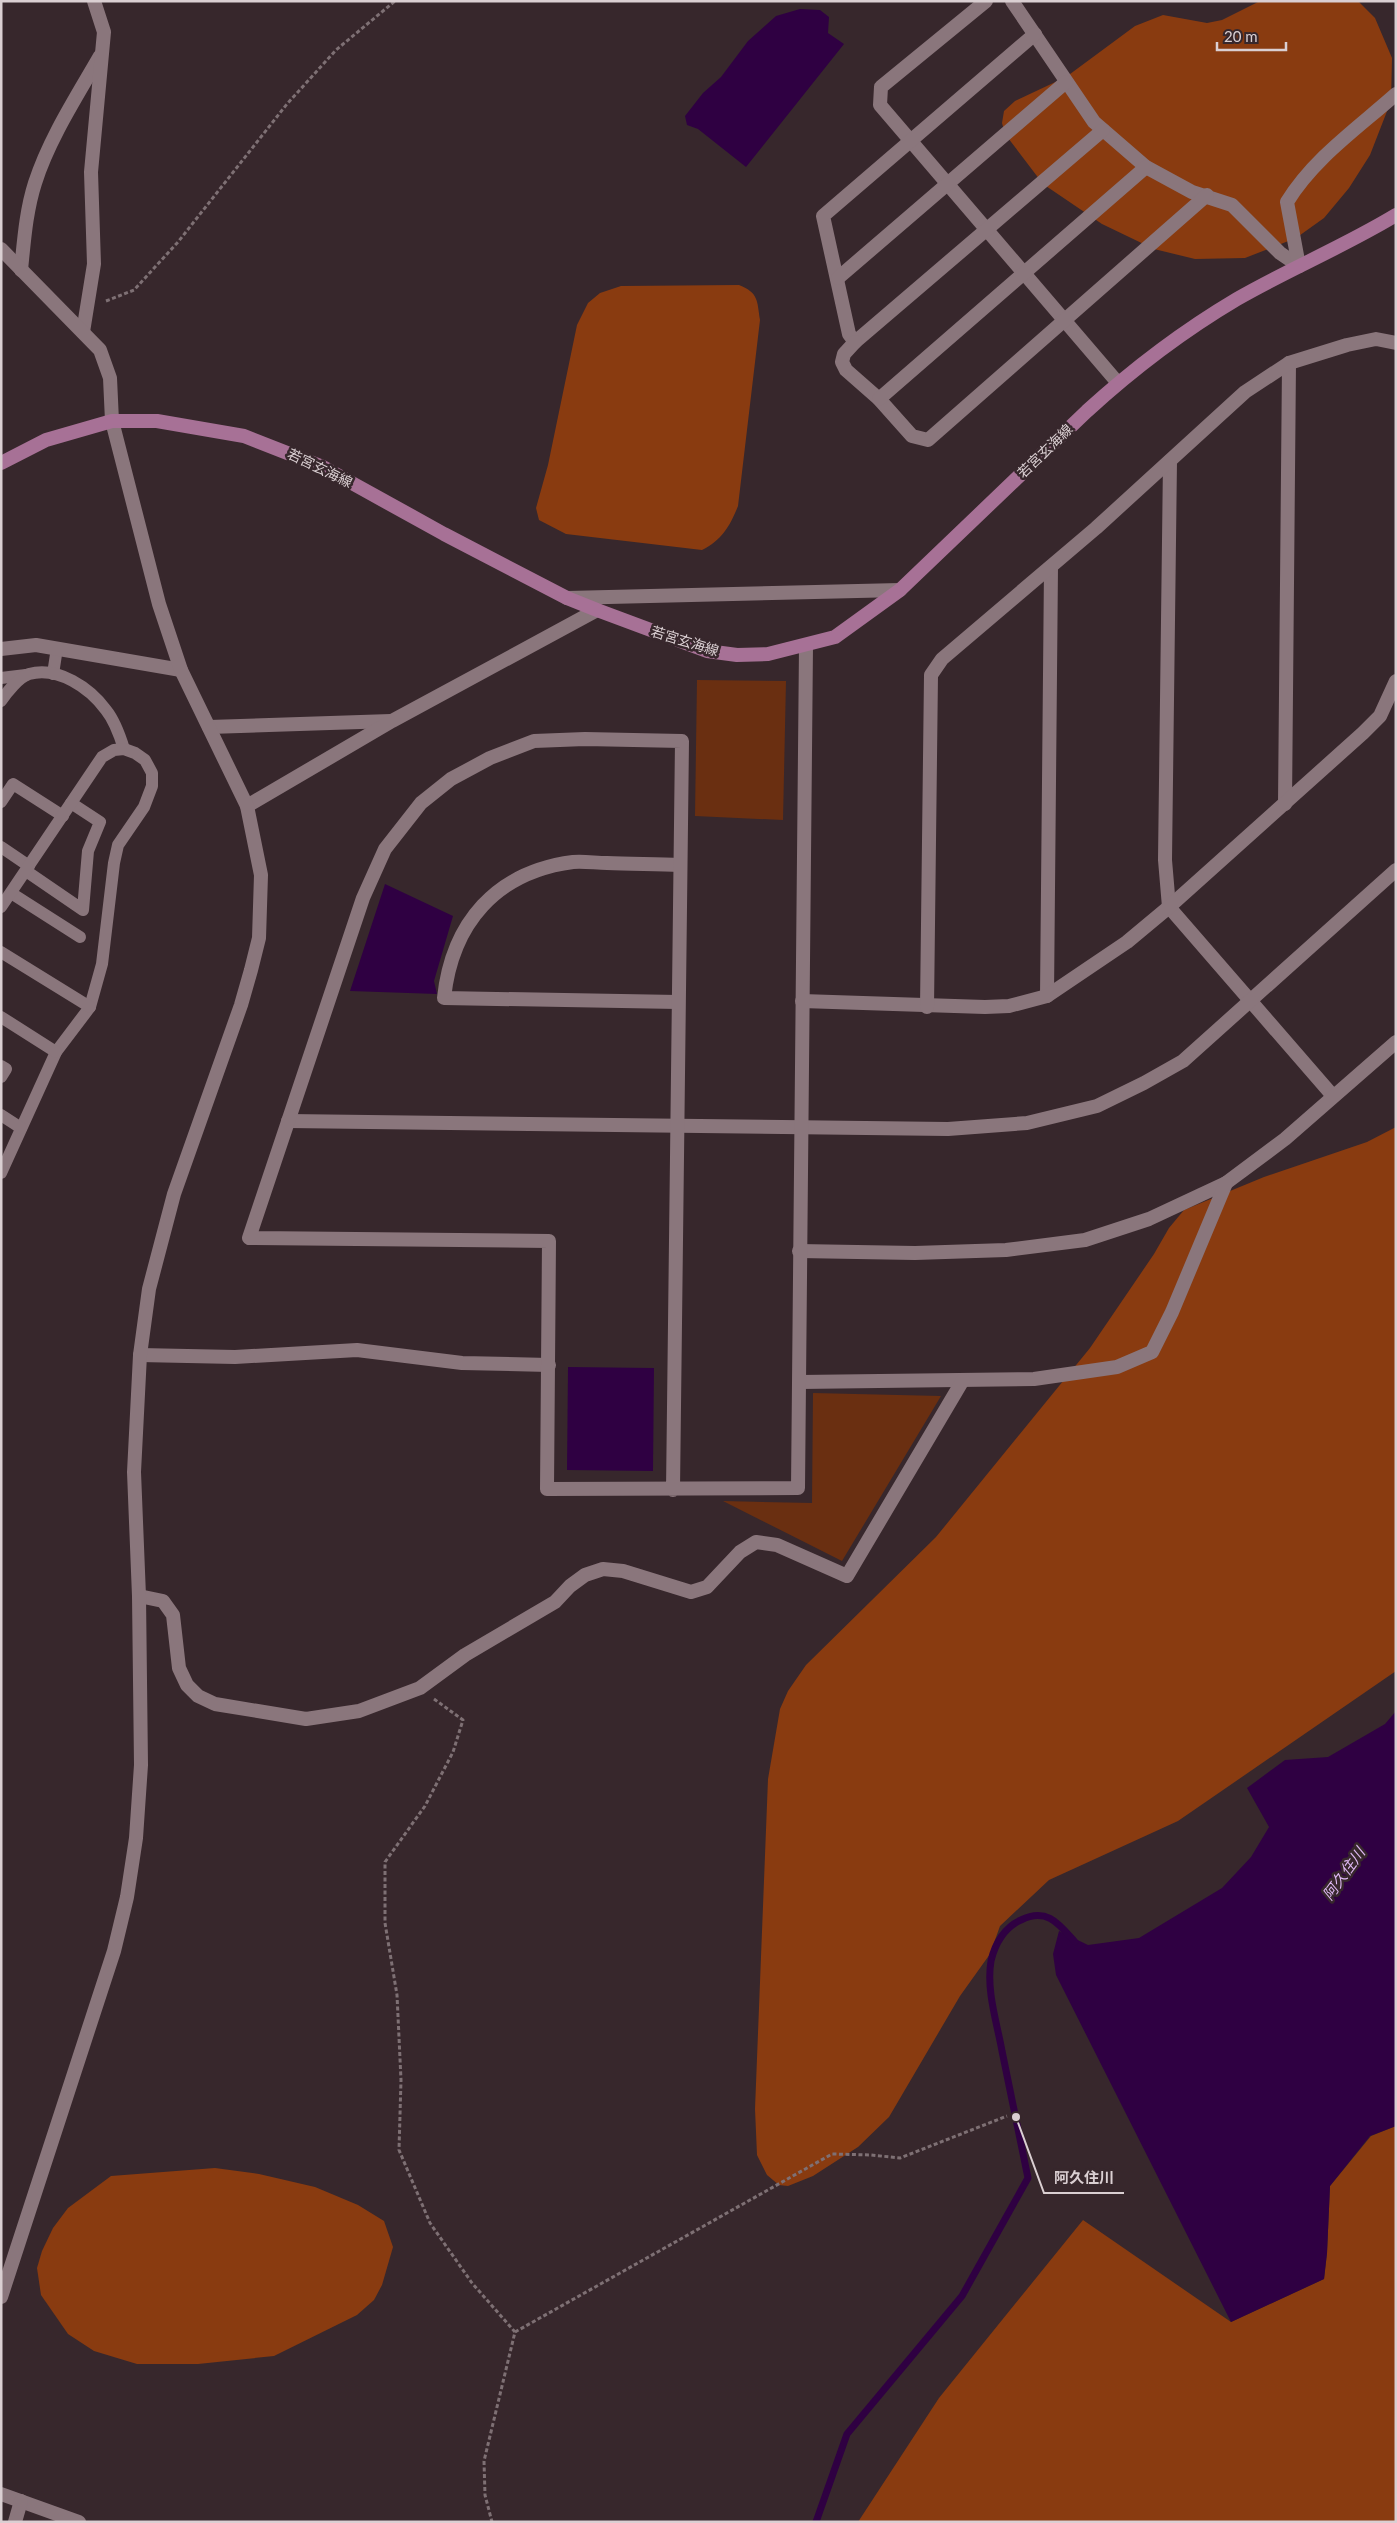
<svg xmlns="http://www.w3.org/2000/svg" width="1397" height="2523" viewBox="0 0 1397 2523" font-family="Lato,'Noto Sans JP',sans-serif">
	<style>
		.green { fill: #6a2f11 }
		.forest { fill: #893b10 }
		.water { fill: #2f0042 }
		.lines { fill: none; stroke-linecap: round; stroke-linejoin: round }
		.stream { stroke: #2f0042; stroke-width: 7 }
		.path { stroke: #7e7074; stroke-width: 3; stroke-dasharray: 4 2.5; stroke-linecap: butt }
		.service { stroke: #8a767c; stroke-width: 12 }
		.minor { stroke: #8a767c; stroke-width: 14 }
		.tertiary { stroke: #8a767c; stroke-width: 14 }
		.primary { stroke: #a77196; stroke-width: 14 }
		.labels { text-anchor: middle; stroke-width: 5; stroke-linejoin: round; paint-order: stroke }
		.street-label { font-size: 14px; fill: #dacfd2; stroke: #37272c }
		.water-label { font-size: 15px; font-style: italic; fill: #deb8f3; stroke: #37272c }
		.leader { fill: none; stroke: #dacfd2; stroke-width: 2 }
		.callout-dot { fill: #dacfd2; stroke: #37272c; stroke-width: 2 }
		.callout-label { font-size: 15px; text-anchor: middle; font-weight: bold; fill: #dacfd2; stroke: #37272c; stroke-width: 5; stroke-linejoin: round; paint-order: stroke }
	</style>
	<rect width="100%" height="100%" fill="#37272c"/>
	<g class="green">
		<path d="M697,680l89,1 -3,139 -88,-4z"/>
		<path d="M813,1393l128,3 -99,165 -119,-60 89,2z"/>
	</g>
	<g class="forest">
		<path d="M1260,1h98l17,17 17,40 -1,43 -21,54 -21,33 -25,30 -28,20 -51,20 -50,1 -41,-10 -52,-25 -59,-40 -38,-50 -3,-11 2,-12 11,-10 51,-24 69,-51 28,-11 44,8 15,-3z"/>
		<path d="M739,285c20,8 18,16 21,35l-22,186c-8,20 -16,34 -36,44l-136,-16 -27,-14 -3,-12 12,-43 29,-140 11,-22 12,-10 21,-7z"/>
		<path d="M1396,1127v544l-218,150 -129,59 -49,46 -10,28 -30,42 -71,121 -31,30 -45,29 -25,10 -9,-1 -12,-10 -10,-20 -2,-46 13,-330 12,-70 8,-18 18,-26 130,-128 154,-189 64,-94 15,-26 15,-18 80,-33 103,-35z"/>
		<path d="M1396,2126v396h-538l81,-124 144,-178 148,102 93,-43 3,-26 3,-67 41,-50z"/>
		<path d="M215,2168l44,6 56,13 43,18 26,16 9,26 -11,38 -8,15 -17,15 -83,41 -76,8h-61l-43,-13 -26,-17 -27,-39 -4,-27 5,-17 11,-23 15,-20 43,-32z"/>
	</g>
	<g class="water">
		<path d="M800,9l20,1 9,7 -1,16 16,11 -98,123 -48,-38 -11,-4 -2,-9 18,-23 18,-16 27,-36 28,-25z"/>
		<path d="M385,884l68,32 -19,65 3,13 -87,-3z"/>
		<path d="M568,1367l86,1 -1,103 -86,-1z"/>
		<path d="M1396,1711v415l-26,10 -40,50 -3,67 -3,26 -93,43 -175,-347 -3,-21 6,-23 29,14 51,-7 83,-50 29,-31 18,-30 -22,-39 38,-28 43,-3 57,-33z"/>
	</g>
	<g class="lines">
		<path class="stream" d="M816,2522l31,-88 115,-138 66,-118c-9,-42 -17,-85 -26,-127 -5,-28 -16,-61 -11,-90 4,-18 14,-34 30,-41 26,-13 38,4 54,22"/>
		<g class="path">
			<path d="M106,301l28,-11 44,-48 109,-138 49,-54 59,-49"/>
			<path d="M434,1699l29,21 -10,32 -28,54 -40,56v61l12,72 4,85 -2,70 31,73 42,60 43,49 -31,129 1,34 7,27"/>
			<path d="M515,2332l317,-178 39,1 29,3 107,-42"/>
		</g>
		<g class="service">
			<path d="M53,674l4,-26"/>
			<path d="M1,678l25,-3"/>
			<path d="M1,701c6,-9 18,-24 28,-27 29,-8 61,14 77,36 9,11 14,26 18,39"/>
			<path d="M1,802l12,-18 50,32"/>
			<path d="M1,847l28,19"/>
			<path d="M26,871l57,39 5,-59 12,-29 -29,-19"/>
			<path d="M11,893l69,44"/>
			<path d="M1,907l101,-150 12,-7 10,-1 11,4 10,7 7,13v13l-8,21 -26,38 -4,18 -12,101 -12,43 -34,45 -55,121"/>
			<path d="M1,952l89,55"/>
			<path d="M1,1017l55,35"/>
			<path d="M1,1066l5,3 -5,8"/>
			<path d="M1,1115l20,13"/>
		</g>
		<g class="minor">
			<path d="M986,1l-105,86 -1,18 238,278"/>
			<path d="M1012,1l82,121 52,45 46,25 40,13 48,48 19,13"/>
			<path d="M1035,34l-212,182 26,118 6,8 248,-212"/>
			<path d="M1299,266l-12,-64c27,-44 71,-74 109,-108"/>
			<path d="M21,270c3,-29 5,-59 14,-87 14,-44 42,-87 65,-127"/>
			<path d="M838,278l228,-196"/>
			<path d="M83,332l11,-68 -3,-92 13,-140 -10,-31"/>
			<path d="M855,342l-11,12 -2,8 4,8 33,29 33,37 16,4 279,-245"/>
			<path d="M879,399l267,-232"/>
			<path d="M1170,461l-5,399 4,47 164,189"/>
			<path d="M567,598l333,-8"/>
			<path d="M1,649l35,-4 145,25"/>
			<path d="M209,727l182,-6"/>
			<path d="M1285,804l4,-441"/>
			<path d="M247,806l145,-85 205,-111"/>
			<path d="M1047,996l4,-429"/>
			<path d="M802,1001l183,6 24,-1 38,-10 80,-54 42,-35 194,-174 17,-17 16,-35"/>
			<path d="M678,1002l-234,-4c8,-75 52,-126 129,-136 11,-1 23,1 34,1 24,1 49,1 73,2"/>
			<path d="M927,1007l4,-332 11,-16 154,-131 149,-136 44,-29 58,-18 29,-6 20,4"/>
			<path d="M288,1121l660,8 79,-6 70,-17 47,-23 39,-22 213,-191"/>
			<path d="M799,1251l116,2 91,-3 79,-10 64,-21 77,-36 59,-44 111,-97"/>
			<path d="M140,1355l95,2 122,-7 105,13 87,2"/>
			<path d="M800,1382l234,-3 83,-12 35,-15 20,-40 54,-129"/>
			<path d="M673,1490l9,-749 -97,-2 -51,2 -44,17 -39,21 -30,24 -36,46 -22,49 -114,340 300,3 -2,248 251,-1 8,-842"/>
			<path d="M139,1596l24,5 10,14 6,53 8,17 11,11 17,8 91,15 53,-8 61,-23 45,-33 90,-53 15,-16 15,-11 18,-6 20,2 68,21 16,-5 33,-35 16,-10 21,3 70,31 116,-196"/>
			<path d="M1,2494l78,28"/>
			<path d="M15,2522l6,-21"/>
		</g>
		<path class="tertiary" d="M1,249l99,101 10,28 2,43 47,183 22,66 66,136 14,69 -2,63 -8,32 -10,35 -67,189 -25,95 -9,66 -6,117 5,124 2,169 -5,73 -9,59 -13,54 -113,346"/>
		<path class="primary" d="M1,463l45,-23 66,-19h45l87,15 79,31 121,67 123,64 30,12 110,41 30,4 31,-1 67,-17 65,-47 187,-179c46,-42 96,-80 150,-112 52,-30 108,-53 159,-84"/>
	</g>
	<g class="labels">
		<g class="street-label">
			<text transform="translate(1045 451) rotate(-44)" y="5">若宮玄海線</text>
			<text transform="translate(320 468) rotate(26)" y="5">若宮玄海線</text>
			<text transform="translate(685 641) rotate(17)" y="5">若宮玄海線</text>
		</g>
		<g class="water-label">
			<text transform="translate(1344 1874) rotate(-54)" y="5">阿久住川</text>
		</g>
	</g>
	<path class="leader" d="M1016 2117L1044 2193H1124"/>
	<circle class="callout-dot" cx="1016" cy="2117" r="5"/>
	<g class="callout-label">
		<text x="1084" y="2183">阿久住川</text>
	</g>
	<rect width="1397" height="2523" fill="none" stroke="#dacfd2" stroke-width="5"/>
	<path d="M1217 42v8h69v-8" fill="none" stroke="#dacfd2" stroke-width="2.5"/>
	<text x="1224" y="42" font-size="15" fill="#dacfd2" stroke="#37272c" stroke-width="4" paint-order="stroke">20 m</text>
</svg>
